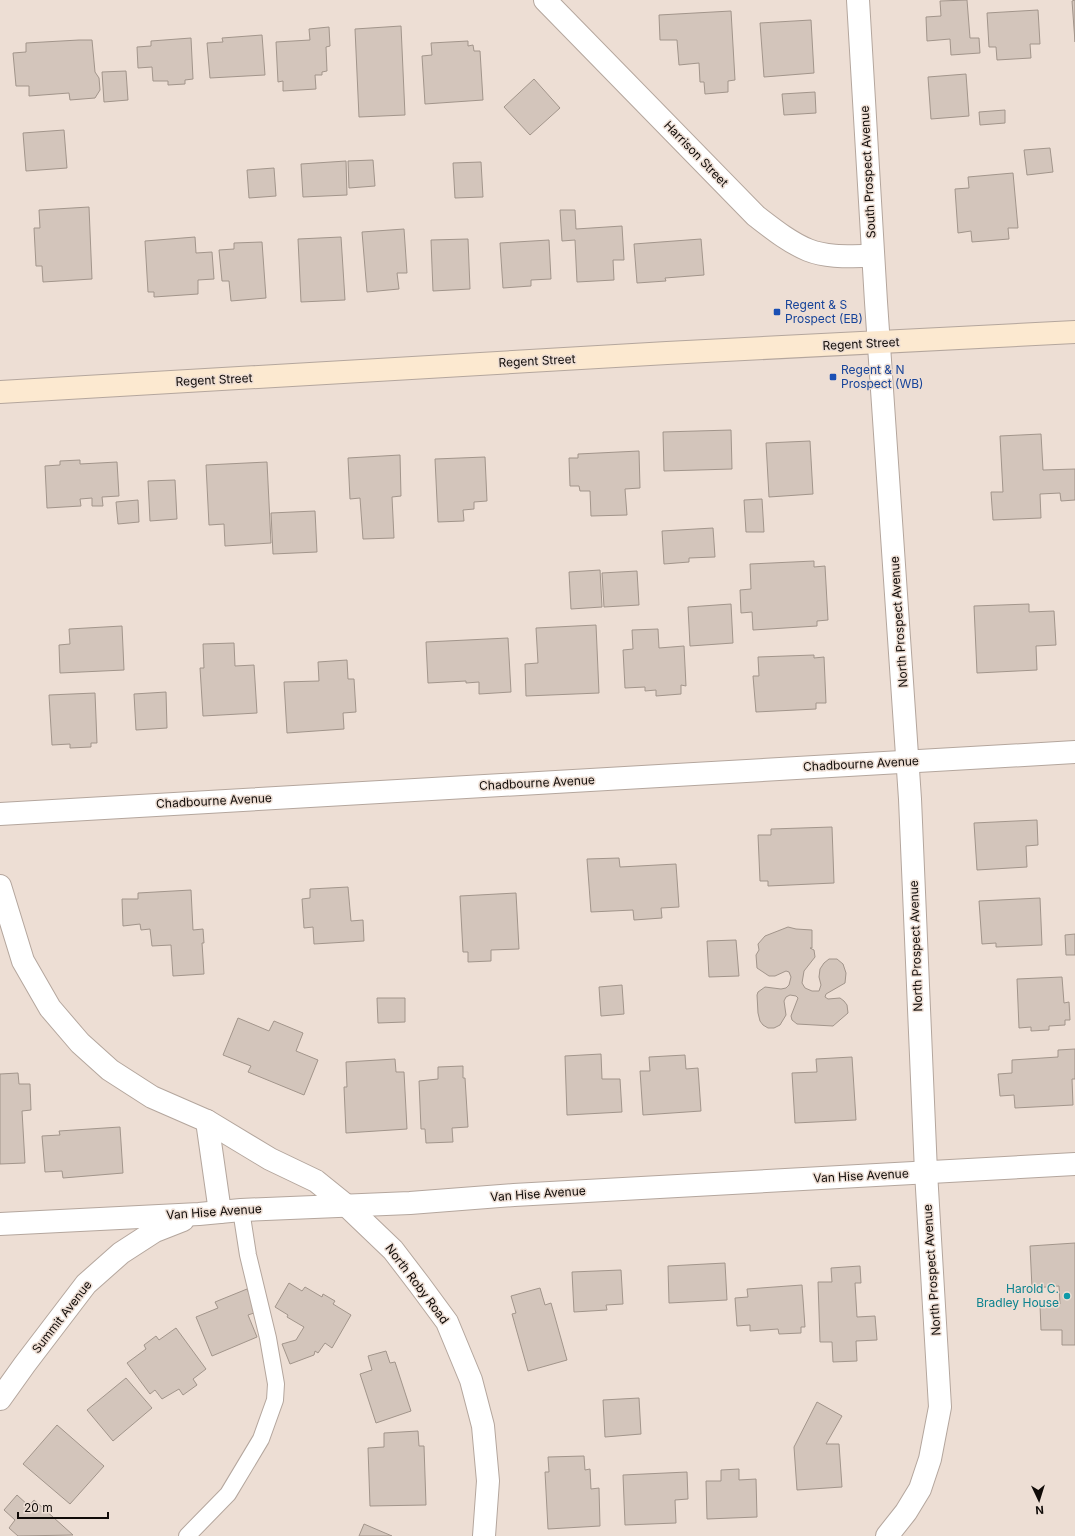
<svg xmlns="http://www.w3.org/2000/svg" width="1075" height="1536" viewBox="0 0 1075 1536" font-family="Inter,sans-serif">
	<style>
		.building { fill: #d3c5bb; stroke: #a2958b }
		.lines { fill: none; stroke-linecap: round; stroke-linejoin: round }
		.service-casing { stroke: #b4a69d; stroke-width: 18 }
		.minor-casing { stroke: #b4a69d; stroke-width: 24 }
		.secondary-casing { stroke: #b4a69d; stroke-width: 24 }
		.service { stroke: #fff; stroke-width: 16 }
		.minor { stroke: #fff; stroke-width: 22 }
		.secondary { stroke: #fce9d0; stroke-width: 22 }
		.transit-dot { fill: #1a4fb4; stroke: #edded4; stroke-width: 1.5 }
		.culture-dot { fill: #0f9aa8; stroke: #edded4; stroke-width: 1.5 }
		.labels { text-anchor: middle; stroke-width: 3; stroke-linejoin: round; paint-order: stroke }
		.street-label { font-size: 12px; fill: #100b08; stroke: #edded4 }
		.transit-label { font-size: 12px; fill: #164399; stroke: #edded4; text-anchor: start }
		.culture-label { font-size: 12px; fill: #0d838f; stroke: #edded4; text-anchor: end }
	</style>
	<rect width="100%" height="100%" fill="#edded4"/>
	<g class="building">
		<path d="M967,0l3,38h9l1,15 -29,2 -1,-16 -23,2 -1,-24 15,-1 -1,-15z"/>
		<path d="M1075,0v42l-3,-41z"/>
		<path d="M1038,10l2,34h-10l1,14 -34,2 -1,-13h-7l-2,-34z"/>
		<path d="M731,11l4,69 -7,1v11l-23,2 -1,-12h-4l-1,-19 -20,2 -2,-25h-17l-1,-25z"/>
		<path d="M811,20l3,53 -50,4 -4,-54z"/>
		<path d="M401,26l4,89 -46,2 -4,-88z"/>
		<path d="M329,27l1,19 -4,1 1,24 -5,1v3h-7l1,14 -33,2v-10l-5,1 -2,-40 34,-2 -1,-11z"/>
		<path d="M262,35l3,40 -55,3 -3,-35 16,-1 -1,-4z"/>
		<path d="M191,38l2,41 -8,1v4l-17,1v-4h-15l-1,-14 -14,1 -1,-21 14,-1v-5z"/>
		<path d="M79,40h13l3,32 4,6 1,12 -5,8 -25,2 -1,-7 -40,3v-10h-13l-3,-33 13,-1v-9z"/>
		<path d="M468,41v5l5,-1 1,6h6l3,49 -58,4 -3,-48 10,-1 -1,-12z"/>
		<path d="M126,71l2,29 -24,2 -2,-30z"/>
		<path d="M966,74l3,42 -38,3 -3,-42z"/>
		<path d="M534,79l26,29 -30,27 -26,-28z"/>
		<path d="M815,92l1,21 -32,2 -2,-21z"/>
		<path d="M1005,110v13l-25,2 -1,-13z"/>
		<path d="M64,130l3,38 -41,3 -3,-38z"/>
		<path d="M1050,148l3,24 -26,3 -3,-25z"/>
		<path d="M373,160l2,26 -26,2 -1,-27z"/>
		<path d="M346,161l1,34 -44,2 -2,-33z"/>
		<path d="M481,162l2,35 -28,1 -2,-35z"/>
		<path d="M274,168l2,28 -27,2 -2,-28z"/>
		<path d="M1013,173l5,55h-10l1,11 -37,3 -1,-11 -13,2 -3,-44 14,-1 -1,-11z"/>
		<path d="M89,207l3,72 -49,3 -1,-16h-6l-2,-38h6l-1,-18z"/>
		<path d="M560,210h15l1,19 46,-3 2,34h-11l1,20 -37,2 -2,-42 -13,1z"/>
		<path d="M404,229l3,44h-10l2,16 -32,3 -5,-60z"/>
		<path d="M195,237l1,16 16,-1 2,27 -16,1v14l-44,3v-5h-6l-3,-51z"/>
		<path d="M341,237l4,63 -44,2 -3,-63z"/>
		<path d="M468,239l2,50 -37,2 -2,-51z"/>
		<path d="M701,239l3,36 -39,3 1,3 -29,2 -3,-39z"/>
		<path d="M549,240l2,39 -20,1v6l-28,2 -3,-45z"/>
		<path d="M262,242l4,56 -35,3 -2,-20h-7l-3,-31 15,-1v-6z"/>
		<path d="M731,430l1,39 -68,2 -1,-39z"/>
		<path d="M1041,434l2,36 32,-1v31l-14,1 -1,-8 -20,1 1,24 -48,2 -2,-28h12l-3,-56z"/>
		<path d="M810,441l3,53 -44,3 -3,-54z"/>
		<path d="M639,451l1,37 -15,1 2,26 -36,1 -1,-25h-10l-1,-5h-9l-1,-28h9v-4z"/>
		<path d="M400,455l1,41 -9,1 2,41 -31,1 -3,-41 -10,1 -2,-41z"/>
		<path d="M485,457l2,44 -13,1v7l-11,1 1,11 -26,1 -3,-63z"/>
		<path d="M80,460v4l37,-2 2,34 -17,1 1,9h-11v-8l-12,1 1,7 -34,2 -2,-42 15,-1v-4z"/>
		<path d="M267,462l4,81 -46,3 -1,-22 -15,1 -3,-60z"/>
		<path d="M175,480l2,39 -27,2 -2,-40z"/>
		<path d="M762,499l2,33h-18l-2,-32z"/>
		<path d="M138,500l1,22 -21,2 -2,-22z"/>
		<path d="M315,511l2,41 -44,2 -2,-41z"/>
		<path d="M713,528l2,29 -26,1v4l-25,2 -2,-33z"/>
		<path d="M814,561v6l11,-1 3,54 -11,1v5l-64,4 -1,-18 -11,1 -1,-23 11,-1 -1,-25z"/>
		<path d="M600,570l2,37 -31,2 -2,-37z"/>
		<path d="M637,571l2,34 -35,2 -2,-34z"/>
		<path d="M731,604l2,39 -43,3 -2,-39z"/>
		<path d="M1029,604v8l25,-1 2,34 -20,1 1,24 -60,3 -3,-67z"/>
		<path d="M596,625l3,68 -73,3 -1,-32 13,-1 -2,-35z"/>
		<path d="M122,626l2,44 -64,3 -1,-28 11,-1 -1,-15z"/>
		<path d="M658,629l1,19 25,-2 2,40 -5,-1v9l-25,2v-6l-11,1v-4l-20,1 -2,-38 10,-1 -1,-19z"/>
		<path d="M508,638l3,54 -32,2v-12l-13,1v-2l-38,2 -2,-41z"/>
		<path d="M234,643l1,23 19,-1 3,48 -54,3 -3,-48h4l-1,-24z"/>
		<path d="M814,655v3l10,-1 2,46h-10v6l-60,3 -3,-36h6l-1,-19z"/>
		<path d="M347,660l1,19h6l2,33 -13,1 1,16 -57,4 -3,-51 35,-1 -1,-19z"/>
		<path d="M166,692l1,36 -31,2 -2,-36z"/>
		<path d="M95,693l2,50h-6v4l-21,1v-4l-18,1 -3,-50z"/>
		<path d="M1037,820l1,25 -12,1 1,21 -50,3 -3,-47z"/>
		<path d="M832,827l2,56 -66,3v-5h-8l-2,-46h13v-6z"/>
		<path d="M619,858l1,9 56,-3 3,43 -18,1 1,10 -28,2 -1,-10 -42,2 -4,-53z"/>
		<path d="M348,887l3,34 12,-1 1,21 -50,3 -1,-17 -9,1 -2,-29 8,-1v-9z"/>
		<path d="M191,890l2,40 10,-1 1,14h-2l2,31 -31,2 -2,-31 -19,1 -2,-17 -9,1 -1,-6 -17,2 -1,-27h16v-6z"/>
		<path d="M516,893l3,56 -28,1v11l-23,1v-10h-5l-3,-56z"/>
		<path d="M1040,898l2,47 -46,2v-4l-14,1 -3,-43z"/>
		<path d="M788,927l8,2 16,1v18h-2l4,2 1,7 -11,14 -2,12 3,5 7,3h7l2,-6 -2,-8 1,-8 4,-6 5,-4h8l6,5 3,9 -1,10 -19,11 -1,3 3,2 12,-1 4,3 3,4 1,8 -15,13 -36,-2 -5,-4 -1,-4 7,-18 -2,-2 -6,-1 -4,2 -2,4 2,14 -6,10 -6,3h-6l-5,-3 -3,-4 -2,-8 -1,-18 1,-3 7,-5 16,2 5,-1 3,-3 2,-8 -2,-5 -3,-1 -11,5h-6l-12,-8 -1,-13 3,-5 -1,-6 7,-8z"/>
		<path d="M1075,934v21h-9l-1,-20z"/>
		<path d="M736,940l3,36 -30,1 -2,-36z"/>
		<path d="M1062,977l2,26 5,-1 1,18h-5v5l-16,1v4l-18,1v-4l-12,1 -2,-49z"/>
		<path d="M622,985l2,29 -23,2 -2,-29z"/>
		<path d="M377,998h28v24l-27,1z"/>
		<path d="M238,1018l31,13 5,-10 29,12 -7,18 22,9 -14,35 -56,-23 3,-6 -28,-11z"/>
		<path d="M1075,1049v30h-3l1,26 -58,3 -1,-13 -14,1 -2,-22 14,-1v-13l46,-3v-7z"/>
		<path d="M601,1054l1,25h18l2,33 -55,3 -2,-59z"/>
		<path d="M685,1055l1,14 12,-1 3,43 -58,4 -3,-44h10l-1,-14z"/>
		<path d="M852,1057l4,63 -61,3 -3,-50 25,-1 -1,-13z"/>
		<path d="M395,1059l1,13h8l3,57 -61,4 -2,-46h3l-1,-25z"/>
		<path d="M463,1066v12h2l3,49 -16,1 1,14 -27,1 -1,-14h-4l-2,-48 19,-2v-12z"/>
		<path d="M18,1073l1,11h11l1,26 -9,1 3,52 -25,1v-90z"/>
		<path d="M120,1127l3,46 -60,5 -1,-7 -17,1 -3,-36 18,-1 -1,-4z"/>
		<path d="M1075,1243v102h-13v-15h-21l-1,-25 20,-1 -1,-18 -27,2 -2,-42z"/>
		<path d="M725,1263l2,37 -58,3 -1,-37z"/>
		<path d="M860,1266l1,17h-6l2,34 18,-1 2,24 -21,1 1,20 -24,1 -1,-20h-12l-2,-60h14l-1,-14z"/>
		<path d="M621,1270l2,34 -17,1 1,5 -33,2 -2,-40z"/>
		<path d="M289,1283l13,8 3,-4 17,10 1,-3 12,7 -2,3 18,11 -19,33 -7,-5 -7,10 -3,-2 -1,4 -24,9 -8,-20 14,-4 8,-13 -17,-10 1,-2 -13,-8z"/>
		<path d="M802,1285l3,42h-4v6l-22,1 -1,-5 -28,2v-6l-13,1 -2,-28 13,-1 -1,-8z"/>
		<path d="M540,1288l5,17 6,-2 16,57 -39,11 -16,-57 4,-1 -5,-17z"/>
		<path d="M247,1289l10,23 -9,3 9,22 -45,19 -16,-39 22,-9 -3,-6z"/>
		<path d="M176,1328l30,41 -13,10 4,6 -14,10 -4,-6 -17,10 -7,-9 -5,4 -23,-31 19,-14 -2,-4 12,-9 3,4z"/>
		<path d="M386,1351l4,12 5,-1 16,49 -35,12 -16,-49 12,-4 -4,-14z"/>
		<path d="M126,1378l26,30 -39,33 -26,-31z"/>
		<path d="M639,1398l2,36 -36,3 -2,-37z"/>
		<path d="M817,1402l25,14 -16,28h13l3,43 -45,3 -3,-43z"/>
		<path d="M57,1425l47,41 -34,38 -47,-40z"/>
		<path d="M418,1431l1,15h5l2,59 -56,1 -2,-58 16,-1v-14z"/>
		<path d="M584,1456l1,14 5,-1 1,20 8,-1 1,38 -52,3 -3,-57h4l-1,-15z"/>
		<path d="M739,1469v11l17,-1 1,38 -50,2 -1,-38h15v-11z"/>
		<path d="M687,1472l1,27 -13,1 1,23 -51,2 -2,-50z"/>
		<path d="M17,1495l12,11 5,-6 39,35 -55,1 -9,-8 6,-8 -11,-10z"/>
		<path d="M364,1524l28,12h-33z"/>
	</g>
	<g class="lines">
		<g class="service-casing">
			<path id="service" d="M187,1536l41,-42 33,-55 14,-39 1,-16 -8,-46 -20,-83 -7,-45"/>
		</g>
		<g class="minor-casing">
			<g id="minor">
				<path d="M545,0l211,216c17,13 33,26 52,34 20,8 44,6 65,6"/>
				<path d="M858,0l18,302 34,497 16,373 14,235 -10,52 -10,30 -14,23 -19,24"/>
				<path d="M0,814l1075,-62"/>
				<path d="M0,886l23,75 27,47 30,35 30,27 42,27 55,24 63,38 46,22 31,25 46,44 26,34 28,38 24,58 12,46 5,55 -4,55"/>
				<path d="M207,1121l13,91"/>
				<path d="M0,1224l199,-10 42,-4 169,-7 104,-8 561,-31"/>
				<path d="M0,1399l25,-35 61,-80 35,-31 34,-22 28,-11"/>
			</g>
		</g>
		<g class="secondary-casing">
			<path id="secondary" d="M0,392l667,-39 408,-21"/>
		</g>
		<use href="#service" class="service"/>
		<use href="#minor" class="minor"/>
		<use href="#secondary" class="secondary"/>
	</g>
	<g class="transit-dot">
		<rect x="773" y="308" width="8" height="8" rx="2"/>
		<rect x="829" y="373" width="8" height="8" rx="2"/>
	</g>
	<circle class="culture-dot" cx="1067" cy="1296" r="4"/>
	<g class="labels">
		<g class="street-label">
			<text transform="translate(696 154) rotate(46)" y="4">Harrison Street</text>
			<text transform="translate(868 172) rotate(-93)" y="4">South Prospect Avenue</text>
			<text transform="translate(861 344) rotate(-3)" y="4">Regent Street</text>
			<text transform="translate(537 361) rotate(-3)" y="4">Regent Street</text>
			<text transform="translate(214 380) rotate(-3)" y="4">Regent Street</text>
			<text transform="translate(899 622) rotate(-94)" y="4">North Prospect Avenue</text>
			<text transform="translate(861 764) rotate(-3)" y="4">Chadbourne Avenue</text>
			<text transform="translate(537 783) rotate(-3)" y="4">Chadbourne Avenue</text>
			<text transform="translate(214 801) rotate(-3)" y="4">Chadbourne Avenue</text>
			<text transform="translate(916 946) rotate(-92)" y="4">North Prospect Avenue</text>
			<text transform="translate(861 1176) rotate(-3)" y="4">Van Hise Avenue</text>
			<text transform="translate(538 1194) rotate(-4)" y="4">Van Hise Avenue</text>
			<text transform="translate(214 1212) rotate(-4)" y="4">Van Hise Avenue</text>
			<text transform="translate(932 1270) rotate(-94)" y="4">North Prospect Avenue</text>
			<text transform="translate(417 1284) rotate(53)" y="4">North Roby Road</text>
			<text transform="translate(62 1317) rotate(-52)" y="4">Summit Avenue</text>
		</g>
		<g class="transit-label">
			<text x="785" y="309">Regent &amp; S<tspan x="785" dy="14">Prospect (EB)</tspan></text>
			<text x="841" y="374">Regent &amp; N<tspan x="841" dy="14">Prospect (WB)</tspan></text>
		</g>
		<g class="culture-label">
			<text x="1059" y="1293">Harold C.<tspan x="1059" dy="14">Bradley House</tspan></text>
		</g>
	</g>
	<g transform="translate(1039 1500) rotate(176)" stroke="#edded4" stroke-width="3" paint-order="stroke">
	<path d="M0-3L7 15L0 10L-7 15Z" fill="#100b08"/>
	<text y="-6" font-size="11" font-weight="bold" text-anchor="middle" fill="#100b08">N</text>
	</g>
	<path d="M18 1512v6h90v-6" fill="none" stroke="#100b08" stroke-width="2"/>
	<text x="24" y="1512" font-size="12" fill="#100b08" stroke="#edded4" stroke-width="3" paint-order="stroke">20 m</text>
</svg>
